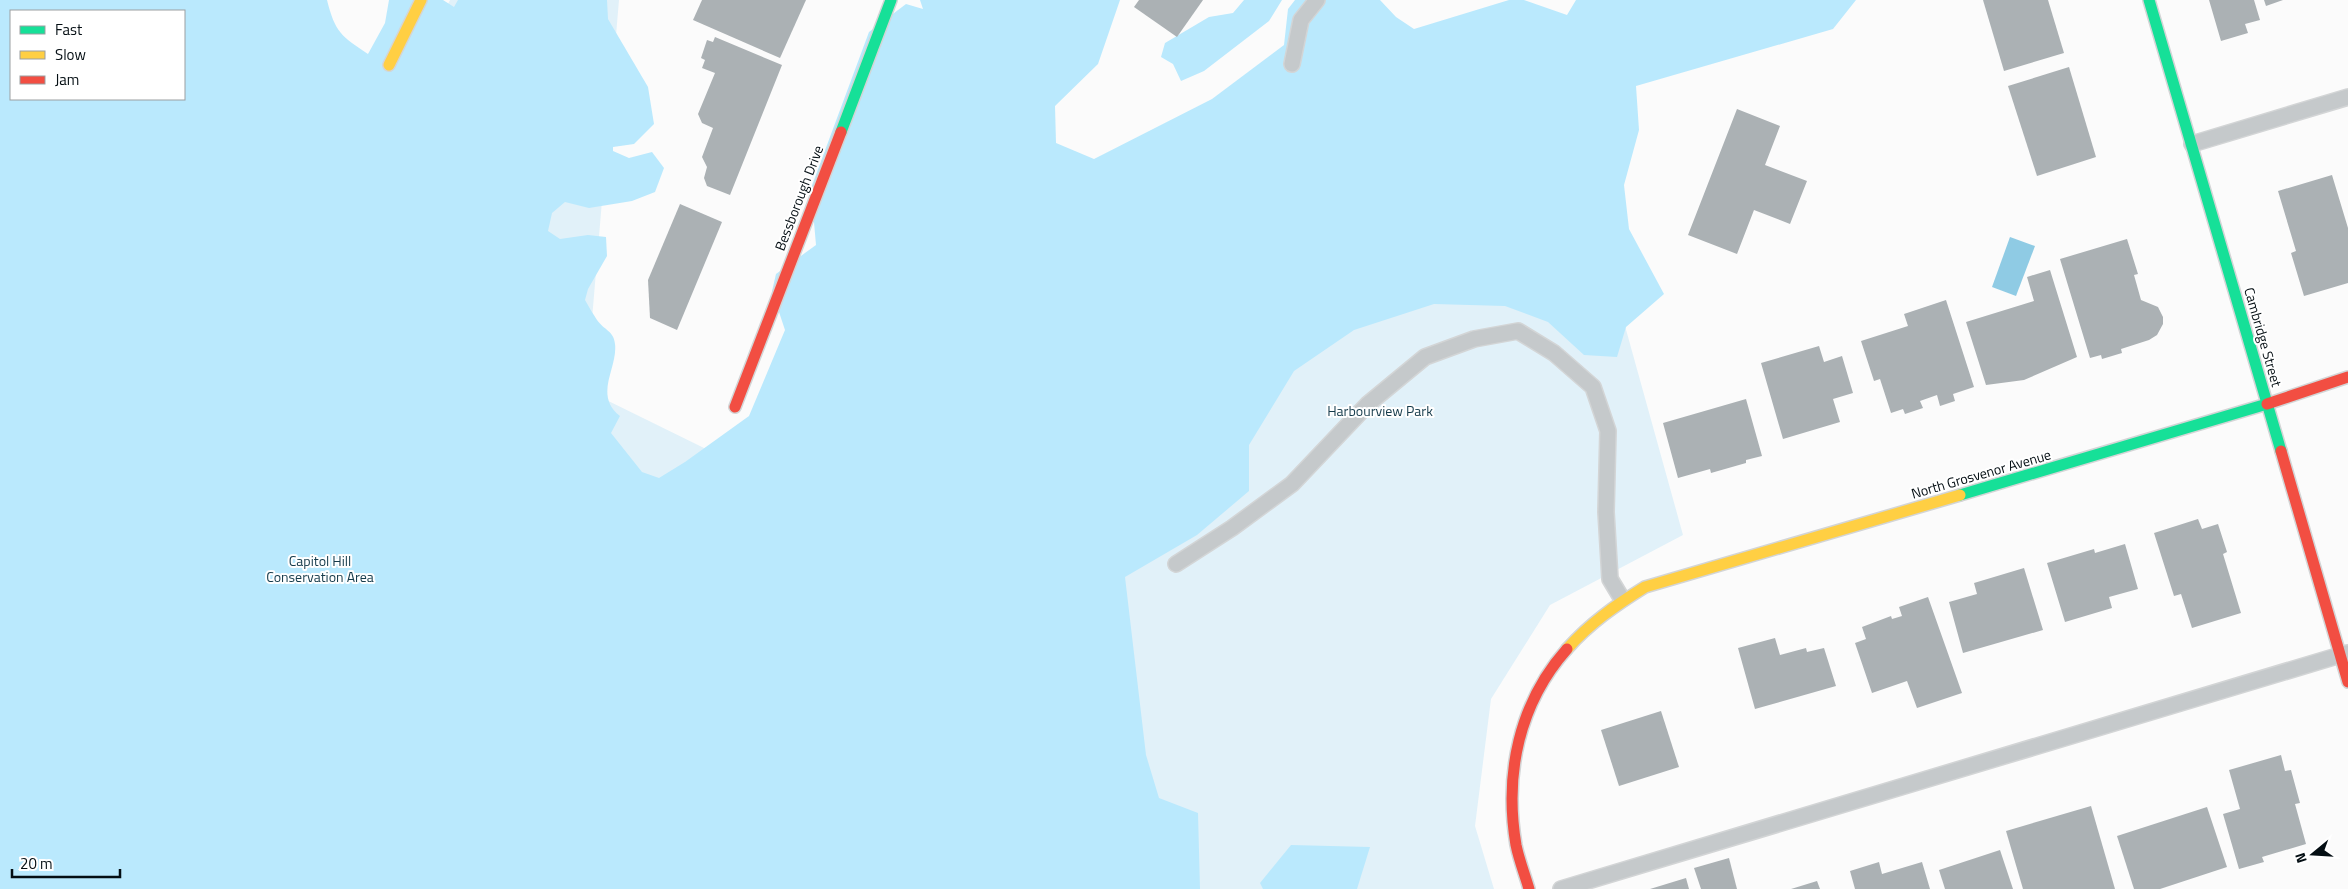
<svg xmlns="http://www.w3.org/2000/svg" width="2348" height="889" viewBox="0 0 2348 889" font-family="'Titillium Web',sans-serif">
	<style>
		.green { fill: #e1f1f9; fill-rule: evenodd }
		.forest { fill: #bae9fd; fill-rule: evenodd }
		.water { fill: #8fcbe4 }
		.building { fill: #abb1b4 }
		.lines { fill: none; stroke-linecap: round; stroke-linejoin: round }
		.lane-casing { stroke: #d3d5d6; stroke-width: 18 }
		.fast-casing { stroke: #d3d5d6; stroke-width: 14 }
		.slow-casing { stroke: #d3d5d6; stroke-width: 14 }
		.jam-casing { stroke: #d3d5d6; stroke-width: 14 }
		.lane { stroke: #c5c9cb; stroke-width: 15 }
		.fast { stroke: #16e098; stroke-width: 11 }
		.slow { stroke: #ffcf43; stroke-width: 11 }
		.jam { stroke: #f24e42; stroke-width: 11 }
		.labels { text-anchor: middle; stroke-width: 4; stroke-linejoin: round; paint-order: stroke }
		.street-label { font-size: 14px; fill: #040e13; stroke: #fff }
		.park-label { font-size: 14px; fill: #153b4b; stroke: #fff }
	</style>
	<rect width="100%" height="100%" fill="#fbfbfb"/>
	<path class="green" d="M0,0h301l102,96 47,-96h169l-33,390 175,86 424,-274 402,-13 96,346 -133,70 -59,94 -16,127 19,63h-1494zM11,11h173v88h-173z"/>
	<g class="forest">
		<path d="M0,0h327c8,32 14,36 41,54l17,-31 4,-23h54l11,7 4,-7h149l1,19 40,68 6,37 -20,20 -21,3v4l16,7 23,-6 12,16 -9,24 -23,9 -43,7 -24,-6 -13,11 -4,18 12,8 28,-4 18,2 1,19 -19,33 -3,11c4,7 8,14 12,20 7,10 17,11 18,24 3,24 -22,51 5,72l-9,17 31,39 17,6 26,-16 64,-46 36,-86 -13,-39 4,-17 40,-29 -5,-57 58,-156 37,-28 17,5 -3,-9h200l-22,64 -43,42 1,37 38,16 118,-60 72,-54 4,-36 7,-9h85l16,17 18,12 95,-29h15l43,15 9,-15h280l-23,29 -197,57 3,44 -15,55 5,44 35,65 -38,33 -9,30 -33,-2 -36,-33 -43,-16 -71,-2 -80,26 -60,41 -45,74v46l-52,44 -72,42 21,178 13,43 39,15 2,76h-1200zM11,11h173v88h-173z"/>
		<path d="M1244,0h38l-13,21 -65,50 -23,10 -8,-17 -12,-7 4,-14 44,-26 24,-4z"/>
		<path d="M1291,845l79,2 -13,42h-94l-3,-6z"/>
	</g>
	<path class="water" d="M2010,237l25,9 -19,50 -24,-9z"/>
	<g class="building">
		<path d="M702,0h104l-26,58 -87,-38z"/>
		<path d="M1139,0h64l-26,37 -43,-30z"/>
		<path d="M1983,0h65l16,53 -60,18z"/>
		<path d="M2209,0h45l6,20 -15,4 3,9 -27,8z"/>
		<path d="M2264,0h19l-17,6z"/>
		<path d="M715,37l67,28 -52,130 -23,-9 -3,-8 3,-11 -5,-10 11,-29 -11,-5 -4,-9 17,-41 -13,-5 3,-8 -4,-2 6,-18 6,2z"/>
		<path d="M2069,67l27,90 -59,19 -29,-90z"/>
		<path d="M1737,109l43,17 -15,39 42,16 -17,43 -36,-14 -17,44 -49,-19z"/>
		<path d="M2332,175l16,53v55l-44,13 -13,-43 5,-2 -18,-60z"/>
		<path d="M680,204l42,18 -45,108 -27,-12 -2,-38z"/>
		<path d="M2127,239l11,35 -4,1 7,25 17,7 5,10v7l-6,11 -8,5 -28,9 1,4 -20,6 -1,-4 -11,3 -30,-99z"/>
		<path d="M2050,270l27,87 -53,23 -38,5 -20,-63 68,-21 -7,-24z"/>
		<path d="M1946,300l28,87 -21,7 2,7 -15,5 -3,-11 -17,6 3,7 -18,6 -2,-5 -12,4 -11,-34 -6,2 -13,-40 47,-15 -4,-12z"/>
		<path d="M1819,346l5,16 18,-6 11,37 -20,6 7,23 -57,17 -22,-76z"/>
		<path d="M1746,399l16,57 -16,4v3l-35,10 -1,-4 -32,9 -15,-55z"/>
		<path d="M2198,519l4,10 16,-5 9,28 -4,2 18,59 -49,15 -11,-34 -7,2 -20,-63z"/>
		<path d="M2125,544l13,45 -29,8 3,11 -47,14 -18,-59 47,-14 1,4z"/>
		<path d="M2024,568l19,62 -80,23 -14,-51 28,-8 -3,-11z"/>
		<path d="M1928,597l34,96 -45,15 -10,-27 -35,12 -17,-50 11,-4 -4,-12 29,-11 1,3 10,-3 -3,-9z"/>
		<path d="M1775,638l5,17 26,-7 1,4 17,-4 12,38 -81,23 -17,-61z"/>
		<path d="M1661,711l18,56 -60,19 -18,-56z"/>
		<path d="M2281,755l4,16 6,-1 9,33 -5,1 11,40 -44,13 2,5 -25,7 -16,-55 17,-5 -11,-39z"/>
		<path d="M2091,806l24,83h-92l-17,-58z"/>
		<path d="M2207,807l20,60 -67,22h-26l-17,-53z"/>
		<path d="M2000,850l13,39h-68l-6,-19z"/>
		<path d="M1729,858l8,31h-36l-7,-21z"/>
		<path d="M1879,862l3,12 40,-12 8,27h-75l-5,-18z"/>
		<path d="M1686,878l3,11h-39z"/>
		<path d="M1817,881l3,8h-29z"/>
	</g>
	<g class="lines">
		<g class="lane-casing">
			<g id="lane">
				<path d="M1292,64l9,-44 16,-20"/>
				<path d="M2192,144l156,-47"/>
				<path d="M1176,564l56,-36 60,-44 76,-80 57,-47 49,-18 44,-8 36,22 39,34 15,44 -2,81 4,67 12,20"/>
				<path d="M1561,889l786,-236"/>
			</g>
		</g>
		<g class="fast-casing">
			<g id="fast">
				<path d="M2149,0l132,451"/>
				<path d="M841,132l50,-132"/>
				<path d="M1960,495l307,-91"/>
			</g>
		</g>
		<g class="slow-casing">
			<g id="slow">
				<path d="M389,65l32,-65"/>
				<path d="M1567,649c23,-26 49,-44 78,-62l315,-92"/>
			</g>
		</g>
		<g class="jam-casing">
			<g id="jam">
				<path d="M2267,404l81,-27"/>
				<path d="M735,407l106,-275"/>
				<path d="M2281,451l67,231"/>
				<path d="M1529,889c-4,-14 -10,-29 -13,-44 -12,-71 3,-142 51,-196"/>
			</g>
		</g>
		<use href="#lane" class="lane"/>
		<use href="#fast" class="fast"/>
		<use href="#slow" class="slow"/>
		<use href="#jam" class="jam"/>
	</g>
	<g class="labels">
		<g class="street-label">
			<text transform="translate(799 198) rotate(-69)" y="5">Bessborough Drive</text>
			<text transform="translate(2263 337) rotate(74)" y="5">Cambridge Street</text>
			<text transform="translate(1981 474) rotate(-16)" y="5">North Grosvenor Avenue</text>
		</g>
		<g class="park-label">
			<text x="1380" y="416">Harbourview Park</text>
			<text x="320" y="566">Capitol Hill<tspan x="320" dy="16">Conservation Area</tspan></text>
		</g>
	</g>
	<rect x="10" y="10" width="175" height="90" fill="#ffffff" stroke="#9b9fa1"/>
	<rect x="20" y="26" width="25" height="8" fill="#16e098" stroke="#9b9fa1"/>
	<text x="55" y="35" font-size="15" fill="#040e13">Fast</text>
	<rect x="20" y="51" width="25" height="8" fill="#ffcf43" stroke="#9b9fa1"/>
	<text x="55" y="60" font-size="15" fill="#040e13">Slow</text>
	<rect x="20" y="76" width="25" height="8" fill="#f24e42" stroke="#9b9fa1"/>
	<text x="55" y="85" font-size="15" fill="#040e13">Jam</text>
	<g transform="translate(2313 854) rotate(252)" stroke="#ffffff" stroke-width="4" paint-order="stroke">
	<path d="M0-4L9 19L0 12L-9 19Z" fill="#040e13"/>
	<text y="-8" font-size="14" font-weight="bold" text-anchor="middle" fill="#040e13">N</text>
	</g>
	<path d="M12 869v8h108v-8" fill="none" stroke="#040e13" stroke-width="2.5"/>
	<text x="20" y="869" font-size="15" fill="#040e13" stroke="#ffffff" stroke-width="4" paint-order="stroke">20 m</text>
</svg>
